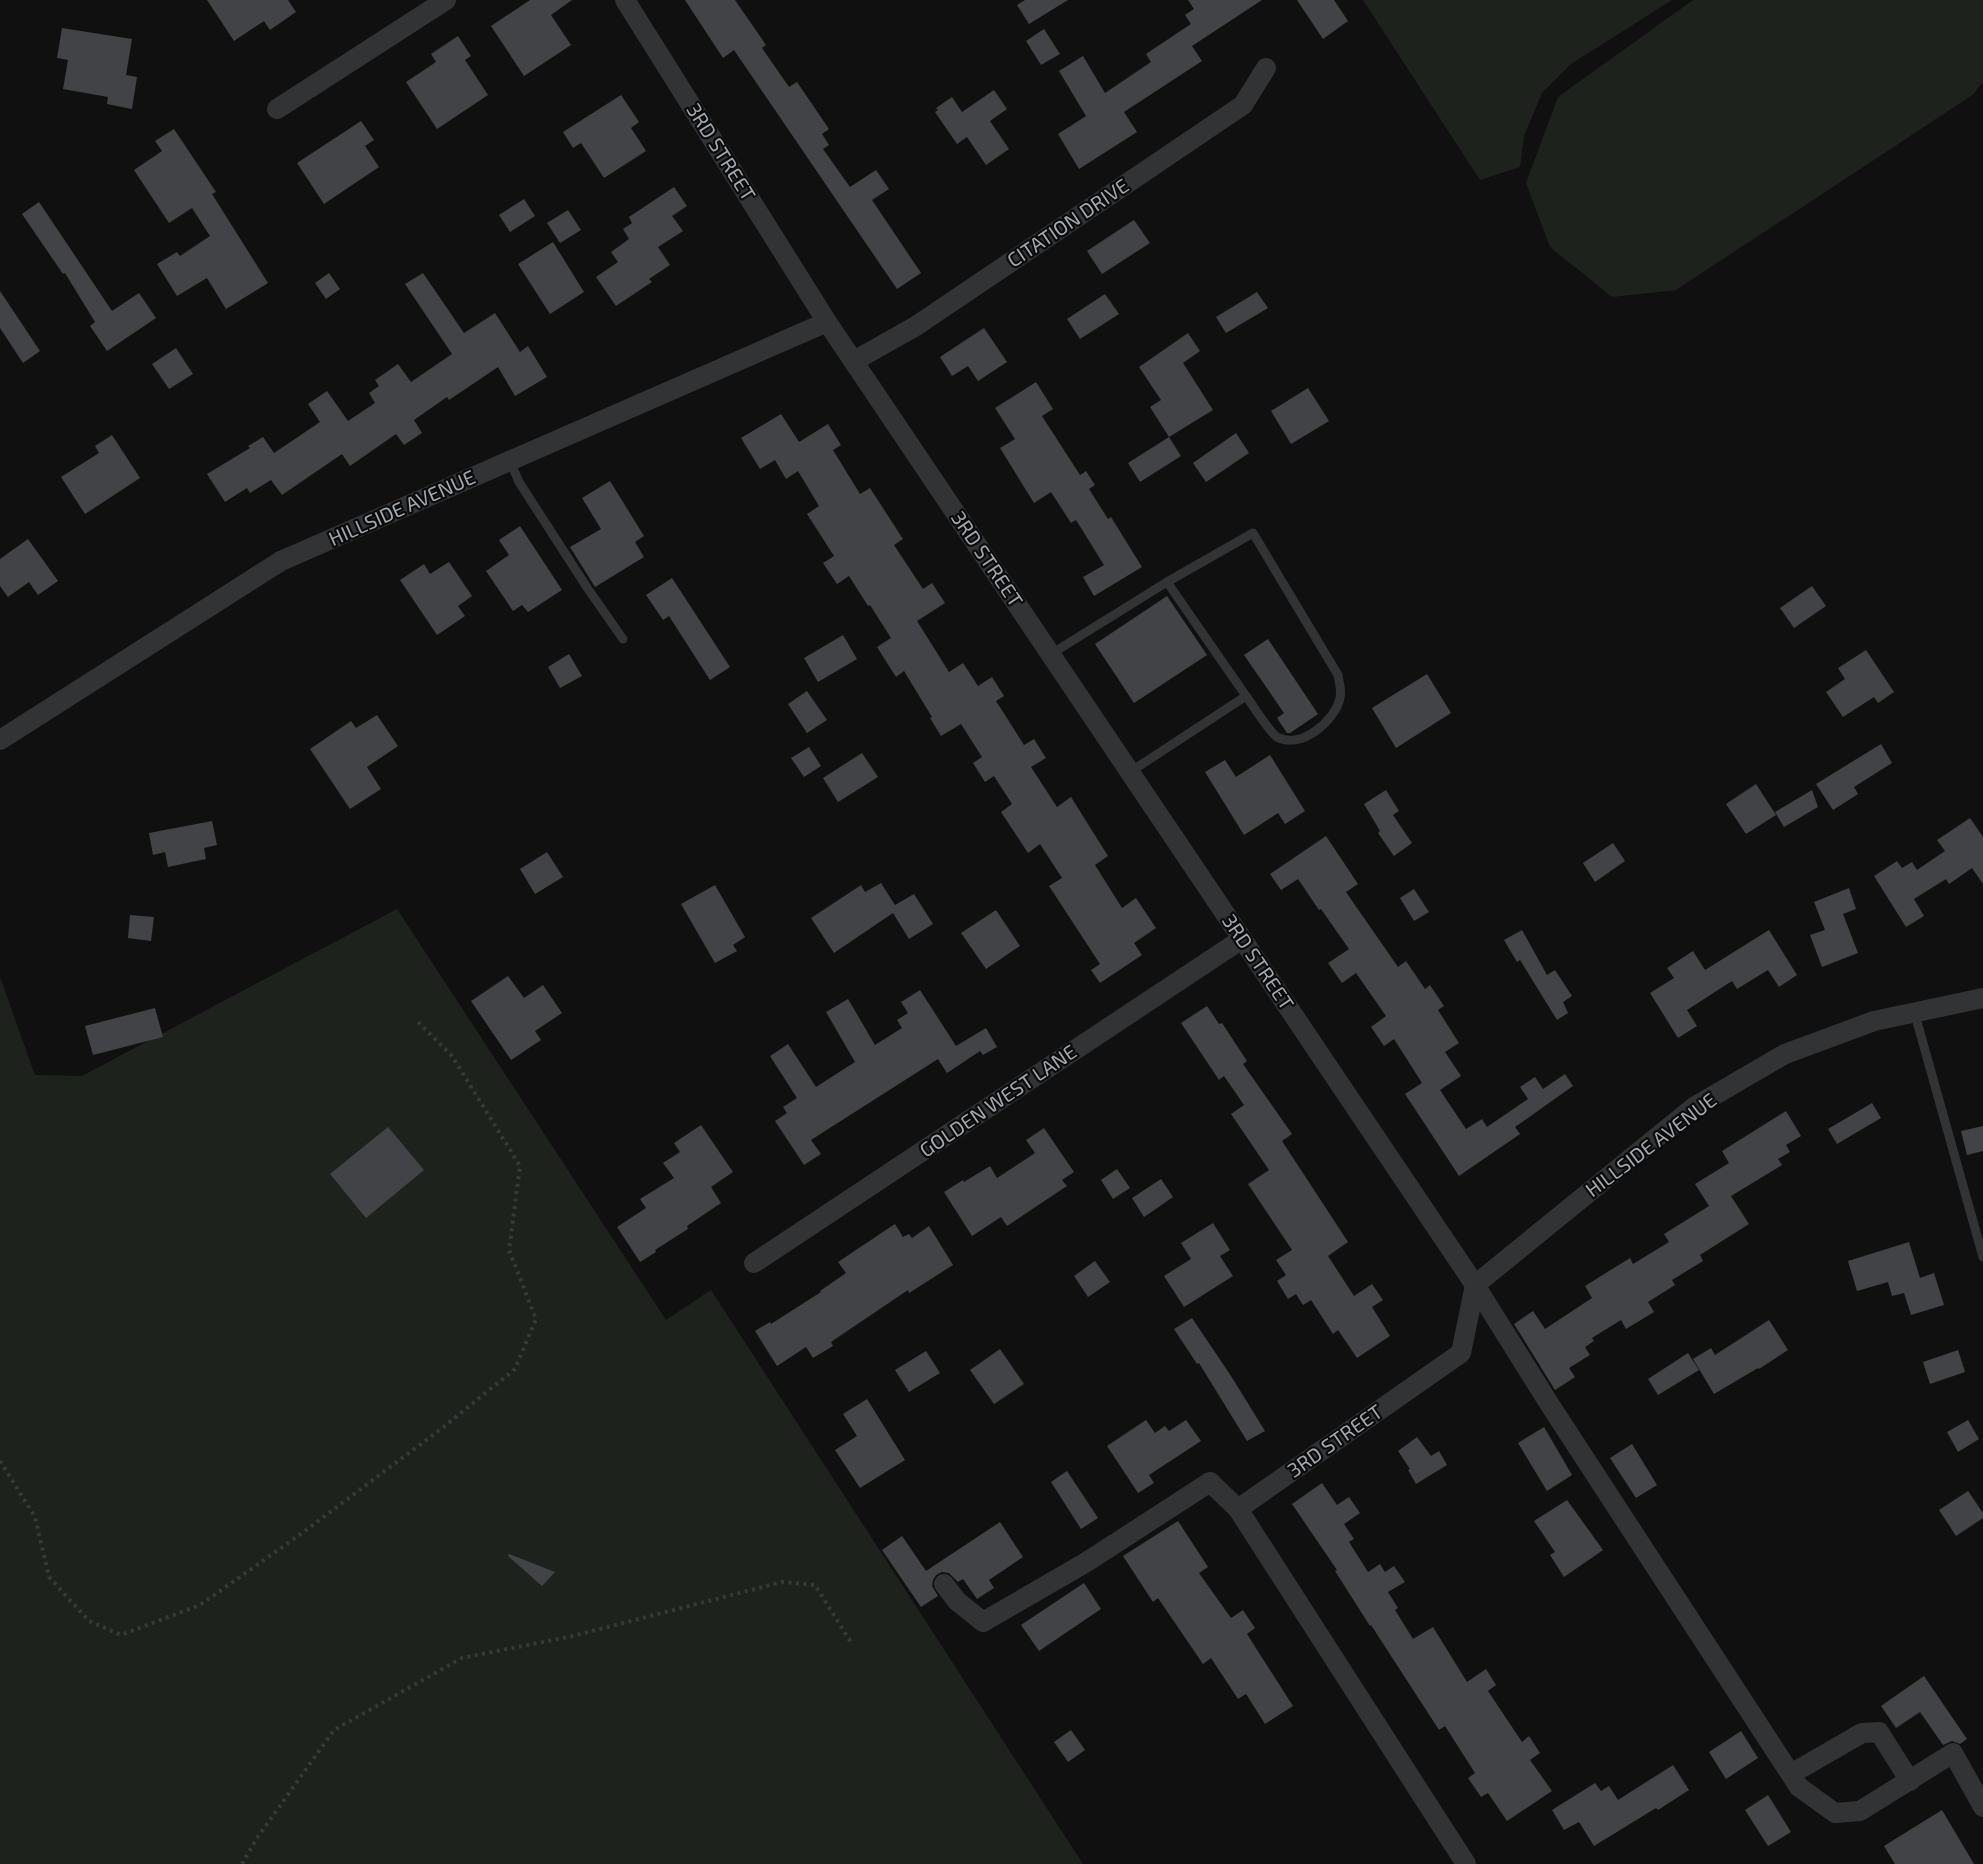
<svg xmlns="http://www.w3.org/2000/svg" width="1983" height="1864" viewBox="0 0 1983 1864" font-family="'Exo 2',sans-serif">
	<style>
		.green { fill: #1d231c }
		.building { fill: #414346 }
		.lines { fill: none; stroke-linecap: round; stroke-linejoin: round }
		.path { stroke: #373a3c; stroke-width: 4; stroke-dasharray: 3 4.5; stroke-linecap: butt }
		.service { stroke: #313335; stroke-width: 9 }
		.minor { stroke: #313335; stroke-width: 20 }
		.labels { text-anchor: middle; stroke-width: 4.5; stroke-linejoin: round; paint-order: stroke }
		.street-label { font-size: 20px; fill: #a2a9b0; stroke: #0b0b0c }
	</style>
	<rect width="100%" height="100%" fill="#101011"/>
	<g class="green">
		<path d="M1363,0h309l-101,64 -29,29 -18,43 -4,31 -40,13z"/>
		<path d="M1693,0h290v81l-9,13 -298,196 -64,7 -62,-50 -24,-64 32,-86z"/>
		<path d="M397,909l269,411 45,-30 372,574h-1083v-887l35,98 47,1z"/>
	</g>
	<g class="building">
		<path d="M207,0h81l8,12 -26,18 -6,-9 -30,20z"/>
		<path d="M530,0h42l-21,15 20,30 -47,31 -33,-50z"/>
		<path d="M685,0h50l31,45 -4,3 27,39 8,-5 32,47 -7,5 7,11 -6,4 27,38 26,-17 13,19 -17,11 49,73 -24,16 -163,-239 -11,8z"/>
		<path d="M1025,0h43l-39,24 -12,-19z"/>
		<path d="M1188,0h74l-70,46 10,15 -78,51 13,20 -58,37 -21,-35 28,-18 -27,-45 24,-15 22,37 46,-31 -5,-8 45,-30 -6,-9 9,-6z"/>
		<path d="M1297,0h37l14,21 -25,18z"/>
		<path d="M62,28l70,11 -6,36 11,2 -5,32 -25,-5 1,-7 -45,-8 5,-29 -11,-2z"/>
		<path d="M1044,29l16,25 -19,11 -15,-24z"/>
		<path d="M458,36l13,20 -6,4 23,35 -51,34 -31,-47 30,-20 -5,-8z"/>
		<path d="M994,90l13,19 -17,12 19,28 -23,16 -19,-28 -10,7 -22,-32 3,-2 -2,-2 16,-11 10,15z"/>
		<path d="M621,95l18,27 -8,6 15,23 -42,27 -23,-35 -8,5 -10,-16z"/>
		<path d="M361,121l13,19 -9,6 14,21 -55,37 -27,-41z"/>
		<path d="M174,129l42,63 -4,2 56,89 -42,26 -19,-31 -30,18 -20,-32 20,-12 3,4 30,-20 -18,-28 -23,15 -35,-53 28,-19 -7,-10z"/>
		<path d="M674,187l13,19 -15,10 11,15 -25,16 12,18 -21,14 3,3 -36,24 -20,-29 22,-15 -7,-10 18,-13 -6,-10 9,-6 -3,-6z"/>
		<path d="M524,199l11,17 -25,16 -11,-17z"/>
		<path d="M39,202l73,109 27,-18 17,25 -49,33 -17,-25 5,-4 -30,-49 -2,1 -41,-60z"/>
		<path d="M568,210l13,20 -21,13 -13,-20z"/>
		<path d="M1134,220l16,23 -48,31 -15,-23z"/>
		<path d="M553,242l31,50 -34,22 -32,-50z"/>
		<path d="M329,273l11,16 -14,10 -11,-16z"/>
		<path d="M423,273l41,60 31,-20 25,39 8,-6 19,31 -32,19 -17,-29 -49,33 -2,-3 -33,23 8,13 -18,12 -8,-11 -46,32 -8,-12 -60,41 -11,-15 -21,13 -3,-5 -22,14 -18,-28 43,-26 -2,-2 15,-9 11,16 46,-31 -12,-18 19,-13 21,30 27,-18 -6,-10 10,-7 -4,-6 23,-16 13,18 41,-28 -47,-70z"/>
		<path d="M0,291l40,60 -17,12 -23,-35z"/>
		<path d="M1257,292l11,16 -42,25 -10,-16z"/>
		<path d="M1105,294l14,20 -39,25 -13,-20z"/>
		<path d="M984,328l23,34 -29,19 -10,-15 -16,10 -12,-19z"/>
		<path d="M1188,333l12,18 -17,12 30,47 -44,27 -19,-30 11,-7 -22,-33z"/>
		<path d="M176,348l17,26 -24,15 -17,-25z"/>
		<path d="M1036,382l17,27 -11,7 38,59 6,-4 9,14 -6,4 19,30 3,-2 31,50 -48,29 -11,-19 21,-12 -28,-45 -5,3 -20,-31 -17,11 -34,-55 15,-9 -20,-31z"/>
		<path d="M1308,388l21,33 -38,23 -20,-33z"/>
		<path d="M781,414l18,28 29,-18 13,21 -8,5 27,44 10,-6 33,51 -9,6 29,44 9,-6 13,20 -28,18 32,51 14,-9 15,23 14,-9 12,19 -8,5 28,44 10,-6 12,19 -15,9 26,40 14,-10 37,59 -13,9 27,43 14,-10 20,30 -22,15 8,12 -42,28 -9,-13 9,-6 -51,-78 13,-8 -22,-34 -12,9 -27,-41 11,-8 -18,-28 -9,6 -12,-19 9,-6 -21,-33 -20,12 -11,-18 2,-1 -28,-46 -8,6 -19,-30 14,-9 -21,-33 -2,1 -19,-30 -12,8 -14,-21 11,-7 -27,-42 12,-8 -21,-35 -12,8 -11,-19 -15,9 -19,-31z"/>
		<path d="M1236,433l13,20 -43,29 -13,-19z"/>
		<path d="M112,435l28,43 -55,36 -24,-37 38,-24 -4,-7z"/>
		<path d="M1169,437l12,19 -41,26 -12,-19z"/>
		<path d="M610,481l34,55 -9,6 9,15 -49,30 -25,-40 31,-18 -19,-31z"/>
		<path d="M520,526l42,64 -34,22 -6,-7 -9,6 -27,-40 23,-16 -10,-15z"/>
		<path d="M28,539l30,42 -20,14 -9,-13 -21,15 -8,-11v-27z"/>
		<path d="M449,562l23,34 -14,10 7,10 -28,19 -37,-55 24,-16 6,10z"/>
		<path d="M672,578l58,89 -20,13 -41,-64 -6,4 -17,-25z"/>
		<path d="M1812,586l14,20 -32,22 -14,-20z"/>
		<path d="M1167,596l40,59 -73,48 -39,-59z"/>
		<path d="M843,635l14,24 -39,23 -14,-24z"/>
		<path d="M1268,639l50,75 -28,19h-3l-10,-15 7,-5 -40,-58z"/>
		<path d="M1866,650l28,42 -16,11 -4,-6 -31,20 -17,-25 19,-13 -7,-11z"/>
		<path d="M569,654l13,22 -22,12 -12,-21z"/>
		<path d="M1427,674l24,39 -55,35 -24,-40z"/>
		<path d="M807,691l20,29 -20,13 -19,-29z"/>
		<path d="M377,715l21,31 -31,21 14,22 -31,20 -40,-60 41,-28 5,7z"/>
		<path d="M1881,744l11,19 -38,24 4,7 -25,16 -17,-26z"/>
		<path d="M809,747l12,19 -17,11 -13,-19z"/>
		<path d="M862,753l16,24 -40,25 -15,-24z"/>
		<path d="M1270,755l35,56 -20,13 -7,-11 -34,22 -39,-63 20,-12 11,17z"/>
		<path d="M1756,784l20,31 -30,19 -20,-30z"/>
		<path d="M1386,790l13,21 -6,4 19,28 -18,13 -16,-23 2,-2 -16,-27z"/>
		<path d="M1812,790l6,17 -34,20 -9,-15z"/>
		<path d="M1970,818l13,19v47l-11,-16 -23,16 -3,-5 -32,20 10,17 -18,11 -32,-51 23,-15 5,7 10,-6 5,8 28,-19 -8,-11z"/>
		<path d="M212,821l5,24 -13,3 2,11 -38,8 -3,-15 -12,3 -4,-22z"/>
		<path d="M1326,836l32,48 -12,8 52,75 8,-6 19,28 5,-4 14,21 -6,4 21,33 -14,9 16,24 -21,14 26,39 16,-10 5,8 41,-28 -8,-12 15,-10 8,12 22,-15 8,12 -58,41 5,7 -61,42 -54,-82 17,-11 -28,-44 -10,7 -13,-19 15,-11 -30,-43 -14,10 -14,-20 21,-14 -28,-40 -2,1 -21,-31 -17,11 -11,-16z"/>
		<path d="M1613,843l12,18 -30,21 -12,-19z"/>
		<path d="M547,852l16,25 -28,17 -15,-25z"/>
		<path d="M881,883l14,22 19,-11 19,30 -24,15 -16,-26 -59,40 -23,-35 50,-33 4,7z"/>
		<path d="M715,885l30,52 -12,8 4,6 -22,12 -34,-59z"/>
		<path d="M1849,888l7,21 -13,5 15,39 -36,14 -12,-32 15,-5 -11,-28z"/>
		<path d="M1414,889l15,23 -15,9 -14,-23z"/>
		<path d="M996,910l24,36 -34,23 -25,-36z"/>
		<path d="M130,915l24,2 -3,24 -23,-3z"/>
		<path d="M1522,930l25,45 8,-5 17,26 -9,6 5,11 -11,7 -37,-60 -3,2 -13,-22z"/>
		<path d="M1769,930l28,45 -18,12 -11,-17 -31,19 -5,-8 -45,29 10,16 -19,12 -28,-45 24,-15 -7,-10 26,-17 12,19z"/>
		<path d="M508,976l16,22 19,-13 19,28 -27,18 6,9 -30,20 -40,-59z"/>
		<path d="M920,990l36,56 30,-18 11,19 -14,8 -3,-4 -33,22 -9,-14 -127,81 10,14 -17,11 -29,-44 12,-8 -4,-6 14,-9 -27,-42 18,-12 28,43 39,-25 -29,-50 22,-13 27,46 27,-17 -5,-8 11,-7 -7,-11z"/>
		<path d="M1207,1006l12,18 3,-1 25,38 -4,3 49,70 -10,7 66,101 -20,14 26,40 18,-12 11,16 -11,7 18,29 -33,22 -19,-28 -5,4 -22,-34 -8,5 -7,-11 -8,5 -11,-18 9,-6 -10,-15 16,-10 -44,-66 21,-14 -38,-56 13,-9 -20,-29 -5,4 -38,-57z"/>
		<path d="M155,1008l8,29 -70,18 -8,-29z"/>
		<path d="M1872,1103l9,15 -44,26 -9,-15z"/>
		<path d="M1786,1111l15,25 -15,9 4,7 -12,7 4,6 -51,31 18,28 -49,31 3,6 -31,19 3,5 -27,17 6,10 -28,17 -5,-9 -29,18 2,3 -9,6 5,8 -21,13 6,9 -20,13 -41,-66 19,-13 12,18 47,-31 -7,-12 45,-28 3,6 36,-22 -5,-8 45,-28 -14,-22 34,-21 -7,-12z"/>
		<path d="M701,1125l32,47 -22,15 10,16 -34,23 1,3 -33,21 1,2 -16,10 -23,-35 29,-19 -6,-9 34,-21 -11,-15 17,-11 -6,-9z"/>
		<path d="M1983,1126v25l-16,4 -6,-24z"/>
		<path d="M388,1127l36,43 -58,48 -36,-44z"/>
		<path d="M1044,1128l30,44 -12,8 5,6 -60,40 -6,-9 -29,19 -28,-44 19,-12 1,2 26,-16 7,12 38,-25 -9,-13z"/>
		<path d="M1117,1169l13,19 -17,11 -12,-19z"/>
		<path d="M1161,1179l12,18 -29,20 -12,-19z"/>
		<path d="M1213,1223l17,27 -10,6 13,20 -49,31 -20,-31 27,-17 -10,-16z"/>
		<path d="M895,1224l8,13 6,-3 3,4 17,-12 24,39 -44,28 -1,-3 -77,52 2,4 -20,12 -7,-11 -29,19 -22,-35 15,-9 1,2 50,-32 -1,-1 26,-18 -8,-11z"/>
		<path d="M1909,1242l11,36 14,-5 10,32 -33,10 -7,-22 -12,3 -4,-14 -31,9 -9,-30z"/>
		<path d="M1095,1261l15,21 -22,15 -14,-21z"/>
		<path d="M1192,1318l39,58 34,55 -18,10 -48,-78 -2,1 -23,-35z"/>
		<path d="M1769,1320l19,30 -29,19 -1,-1 -44,26 -21,-35 18,-11 4,7z"/>
		<path d="M1000,1349l24,35 -30,20 -24,-34z"/>
		<path d="M1958,1350l7,22 -35,12 -7,-22z"/>
		<path d="M926,1351l14,22 -31,19 -14,-22z"/>
		<path d="M1688,1353l11,17 -41,25 -10,-16z"/>
		<path d="M867,1399l38,61 -45,28 -25,-38 22,-14 -14,-22z"/>
		<path d="M1146,1420l9,13 10,-7 4,5 17,-11 15,21 -52,34 5,8 -16,10 -31,-47z"/>
		<path d="M1968,1420l11,19 -21,13 -11,-20z"/>
		<path d="M1544,1427l28,48 -25,16 -29,-48z"/>
		<path d="M1417,1437l14,19 8,-5 8,14 -31,19 -8,-14 2,-1 -12,-18z"/>
		<path d="M1632,1444l25,41 -21,13 -26,-40z"/>
		<path d="M1067,1471l31,47 -17,11 -30,-47z"/>
		<path d="M1322,1483l15,22 12,-8 11,16 -16,11 10,15 -5,3 19,30 12,-8 5,8 9,-6 11,16 -17,10 10,16 -3,2 18,29 20,-12 34,55 19,-13 10,16 -8,6 34,51 7,-6 11,17 -10,7 22,31 -45,30 -19,-28 -7,4 -13,-19 7,-5 -30,-47 -6,4 -68,-105 -1,1 -35,-55 2,-1 -45,-66z"/>
		<path d="M1968,1491l15,22v5l-27,18 -17,-26z"/>
		<path d="M1567,1500l36,50 -39,27 -14,-22 5,-3 -21,-31z"/>
		<path d="M1178,1521l30,46 -9,6 32,45 12,-8 12,18 -8,6 46,72 -28,18 -19,-30 -8,5 -27,-41 -8,6 -45,-66 -5,4 -30,-46z"/>
		<path d="M1000,1522l23,35 -34,23 5,8 -17,11 -14,-20 -5,3 -9,-9 -7,-1 -6,3 -3,5 -1,6 6,10 -17,11 -39,-57 20,-14 24,35z"/>
		<path d="M509,1554l46,18 -13,14 -34,-30z"/>
		<path d="M1084,1583l17,26 -62,42 -18,-26z"/>
		<path d="M1924,1676l43,63 -7,5 -8,-3 -9,4 -23,-33 -24,16 -15,-22z"/>
		<path d="M1071,1730l14,20 -17,12 -14,-20z"/>
		<path d="M1741,1731l17,27 -32,21 -17,-27z"/>
		<path d="M1673,1765l16,25 -31,20 -2,-2 -62,38 -15,-24 -15,8 -12,-20 43,-27 6,8 8,-5 9,14z"/>
		<path d="M1768,1795l23,37 -23,14 -23,-36z"/>
		<path d="M1942,1810l32,54h-79l-11,-18z"/>
	</g>
	<g class="lines">
		<g class="path">
			<path d="M0,1461l35,56 14,60 40,44 32,14 79,-30 98,-69 143,-107 74,-60 21,-50 -27,-69 11,-84 -68,-110 -37,-37"/>
			<path d="M242,1864l15,-26 77,-108 128,-72 111,-22 209,-54 33,3 37,59"/>
		</g>
		<g class="service">
			<path d="M510,461l9,21 69,107 35,50"/>
			<path d="M1167,582l86,-49 85,142c1,7 4,16 2,23 -5,23 -39,52 -63,39 -7,-4 -25,-33 -31,-41"/>
			<path d="M1051,654l116,-72 79,114 -116,76"/>
			<path d="M1914,1011l69,246"/>
		</g>
		<g class="minor">
			<path d="M625,0l202,322 648,963 75,120 249,382 36,26 25,-2 93,-58 30,54"/>
			<path d="M277,109l169,-109"/>
			<path d="M854,361l62,-35 327,-221 23,-37"/>
			<path d="M0,740l281,-179 546,-239"/>
			<path d="M754,1263l488,-324"/>
			<path d="M1475,1285l219,-178 91,-53 89,-33 109,-23"/>
			<path d="M944,1584l13,17 26,21 102,-59 125,-81 28,27"/>
			<path d="M1791,1774l71,-41 17,-1 31,49"/>
			<path d="M1466,1864l-228,-355 223,-156 14,-68"/>
		</g>
	</g>
	<g class="labels">
		<g class="street-label">
			<text transform="translate(721 152) rotate(58)" y="7">3RD STREET</text>
			<text transform="translate(1068 223) rotate(-34)" y="7">CITATION DRIVE</text>
			<text transform="translate(402 508) rotate(-24)" y="7">HILLSIDE AVENUE</text>
			<text transform="translate(987 559) rotate(56)" y="7">3RD STREET</text>
			<text transform="translate(1258 962) rotate(56)" y="7">3RD STREET</text>
			<text transform="translate(998 1101) rotate(-34)" y="7">GOLDEN WEST LANE</text>
			<text transform="translate(1651 1145) rotate(-37)" y="7">HILLSIDE AVENUE</text>
			<text transform="translate(1335 1441) rotate(-35)" y="7">3RD STREET</text>
		</g>
	</g>
</svg>
